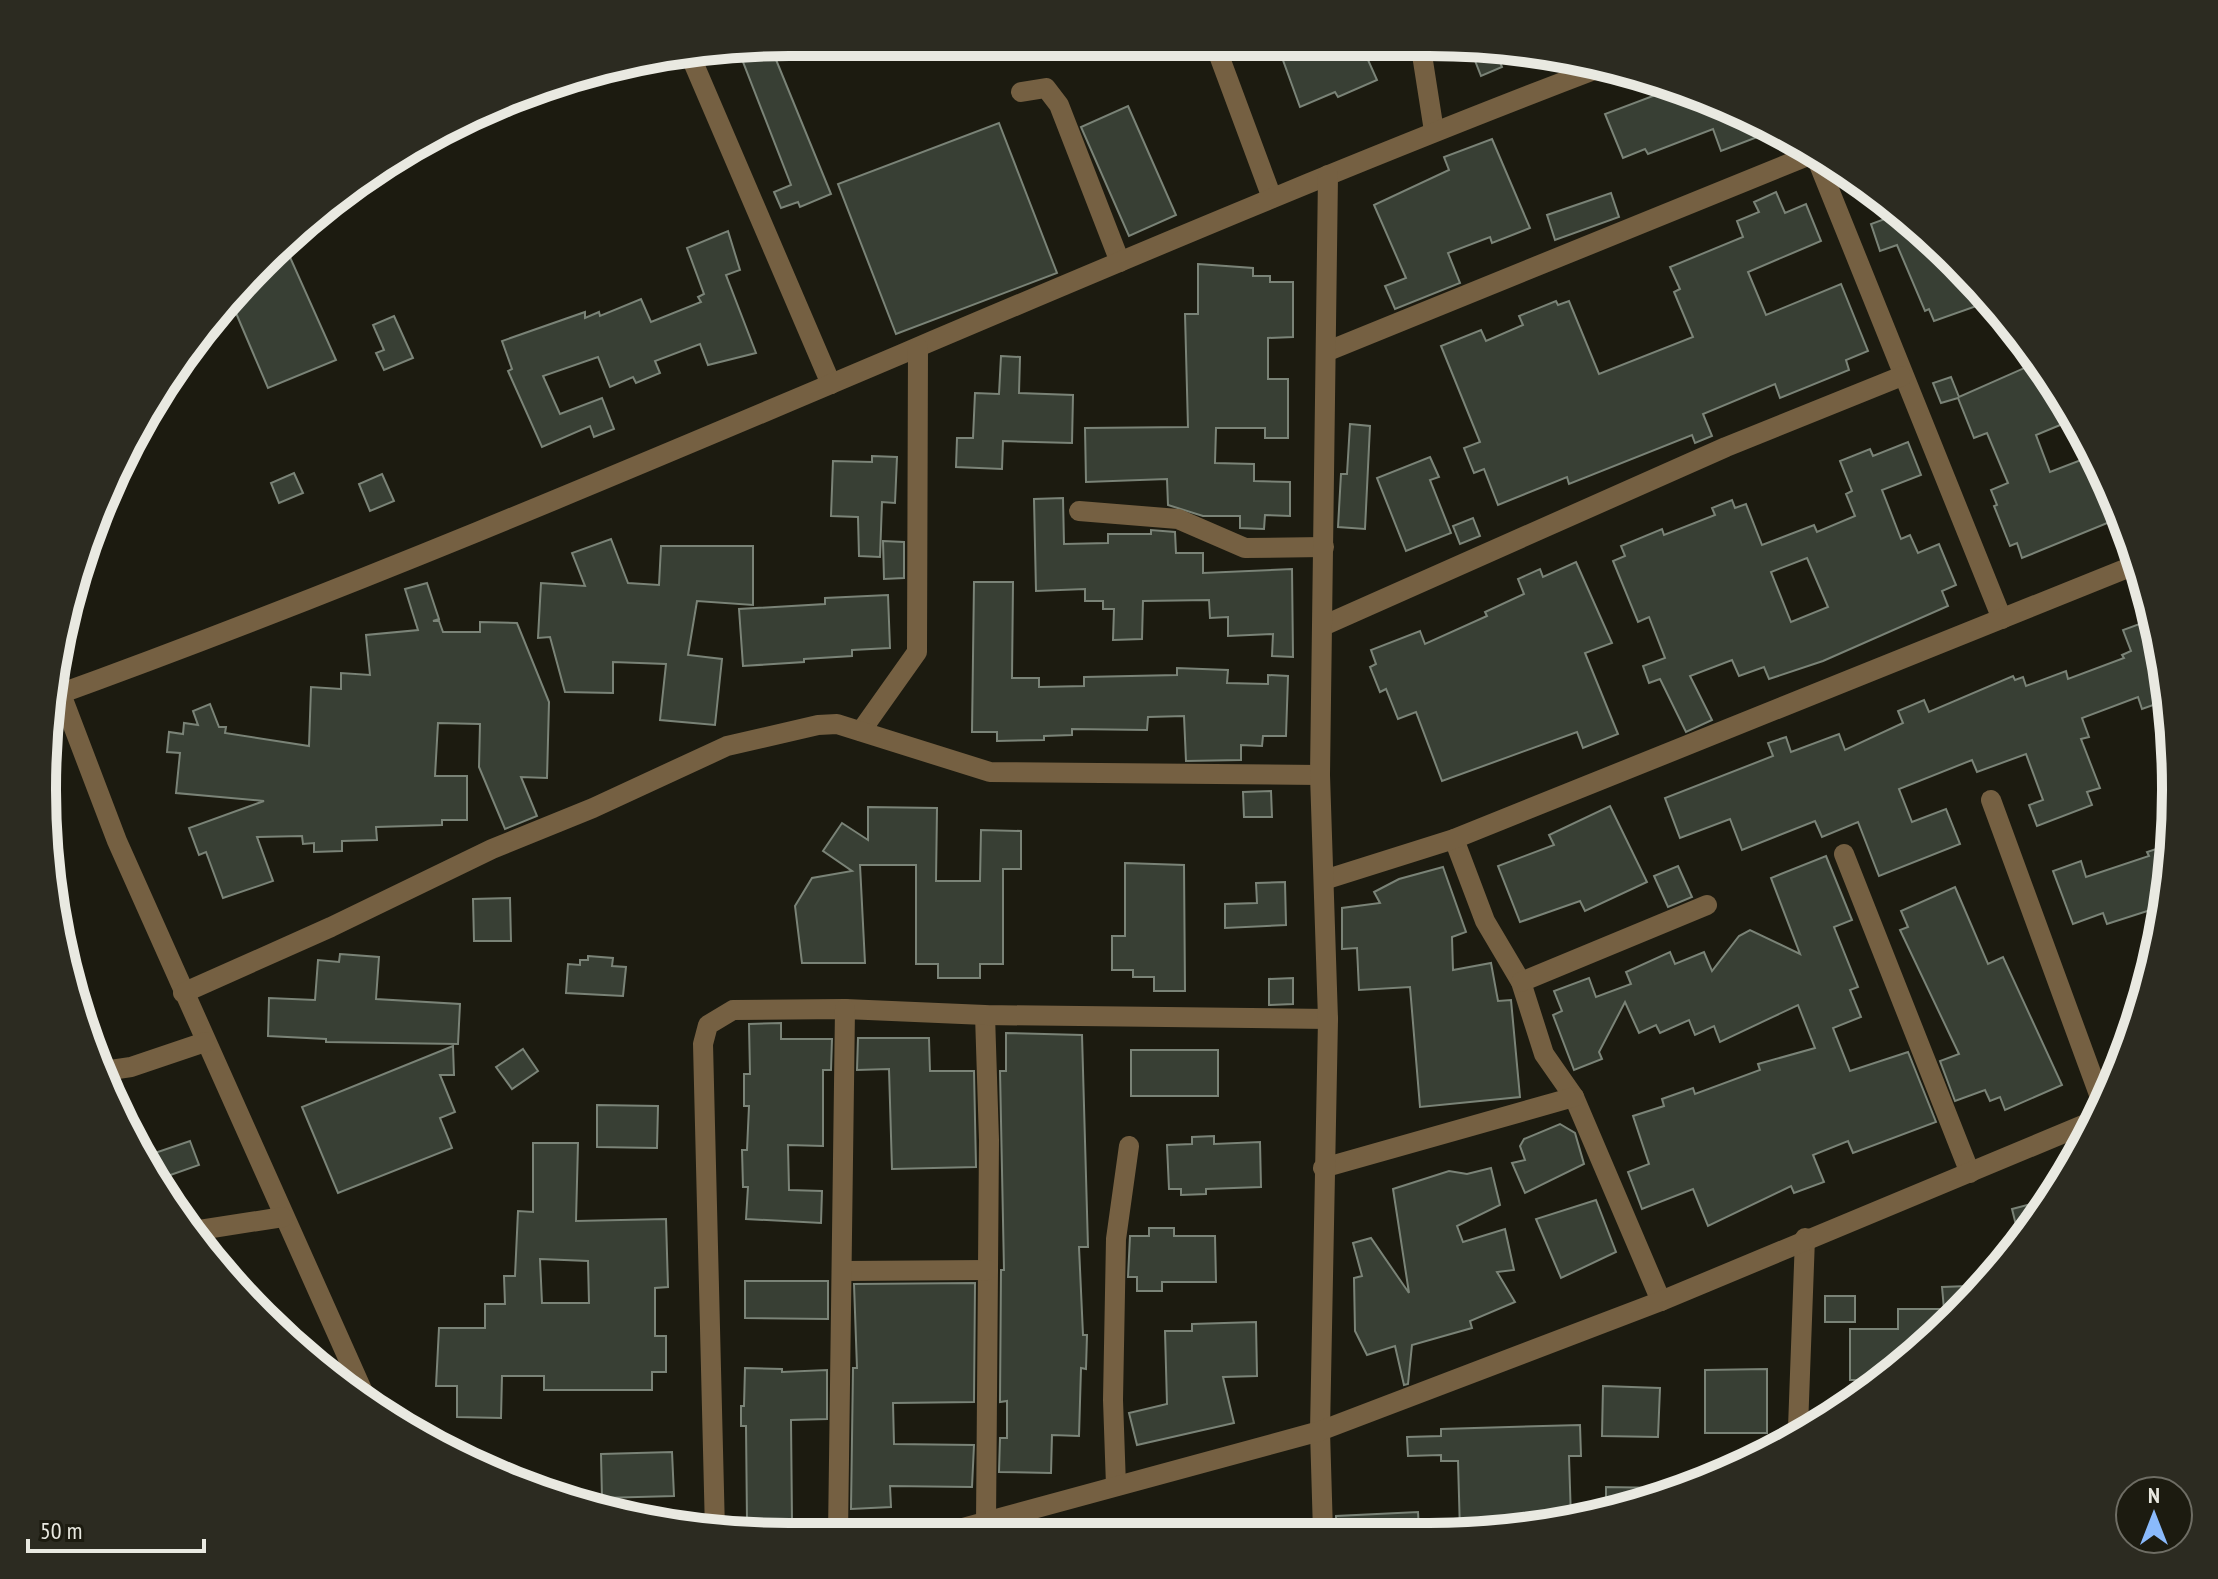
<svg xmlns="http://www.w3.org/2000/svg" width="2218" height="1579" viewBox="0 0 2218 1579" font-family="'PT Sans Narrow',sans-serif">
	<style>
		.building { fill: #383f34; stroke: #7a8377; stroke-width: 2; fill-rule: evenodd }
		.lines { fill: none; stroke-linecap: round; stroke-linejoin: round }
		.minor { stroke: #756042; stroke-width: 20 }
		.rim { fill: none; stroke: #e9e9e1; stroke-width: 10 }
	</style>
	<rect width="100%" height="100%" fill="#1c1b10"/>
	<g class="building">
		<path d="M1302,42h58l17,38 -39,17 -3,-5 -35,15 -20,-55z"/>
		<path d="M770,45l61,149 -31,13 -2,-5 -17,6 -7,-16 17,-7 -53,-136z"/>
		<path d="M1495,50l7,17 -21,9 -7,-18z"/>
		<path d="M1666,91l37,14 70,26 -52,20 -8,-22 -65,25 -3,-5 -22,9 -18,-44z"/>
		<path d="M1128,106l48,109 -47,21 -48,-109z"/>
		<path d="M999,123l58,150 -161,61 -58,-150z"/>
		<path d="M1492,139l38,89 -38,15 -2,-6 -42,16 12,30 -65,26 -10,-23 21,-8 -32,-73 75,-35 -5,-13z"/>
		<path d="M1776,192l9,21 21,-9 15,37 -73,31 18,43 75,-31 27,67 -22,9 3,10 -69,28 -5,-14 -72,30 9,22 -17,7 -3,-8 -123,49 -2,-7 -69,28 -14,-36 -10,4 -10,-25 16,-6 -39,-96 40,-16 5,11 37,-16 -4,-9 37,-15 2,4 11,-4 30,73 94,-37 -19,-45 6,-3 -10,-22 73,-30 -6,-16 22,-9 -5,-10z"/>
		<path d="M1611,193l8,24 -64,23 -8,-25z"/>
		<path d="M1879,205l104,85 5,12 -54,19 -5,-12 -4,2 -28,-66 -17,6 -9,-27 14,-5z"/>
		<path d="M728,231l12,39 -14,5 30,78 -48,12 -8,-21 -45,17 5,12 -24,10 -3,-6 -23,10 -12,-30 -55,19 17,38 42,-16 12,31 -20,8 -4,-11 -48,21 -34,-76 4,-2 -10,-28 83,-29v6l14,-6 1,4 41,-17 10,23 50,-20 -3,-5 6,-3 -17,-46z"/>
		<path d="M285,246l51,114 -68,28 -35,-82 5,-2 -5,-12z"/>
		<path d="M1198,264l55,4v8h17v6h23v55l-25,1v41h20v59h-23v-10h-49l-1,35 39,1v17l36,1v34l-25,-1 -1,14 -24,-1v-12h-37l-35,-11 -1,-26 -81,3 -1,-54 103,-1 -3,-113h13z"/>
		<path d="M394,316l19,42 -29,12 -8,-17 8,-3 -11,-25z"/>
		<path d="M1001,356l19,1 -1,36 54,2 -1,48 -69,-2 -1,28 -46,-2 1,-29h16l2,-45 24,1z"/>
		<path d="M2038,362l39,56 -41,17 14,37 44,-17 28,62 -100,41 -5,-15 -7,3 -16,-40 3,-1 -6,-15 17,-7 -21,-50 -13,5 -16,-40 -17,5 -8,-20 18,-6 8,20z"/>
		<path d="M1350,424l20,2 -5,103 -27,-2 3,-53h6z"/>
		<path d="M1908,442l13,33 -39,15 19,49 9,-4 8,18 21,-9 17,41 -14,6 6,15 -125,55 -54,18 -5,-12 -25,9 -7,-16 -42,16 22,44 -26,12 -26,-53 -11,4 -6,-17 22,-8 -16,-41 -11,5 -25,-61 12,-5 -4,-10 41,-17 2,6 51,-20 -3,-7 20,-8 3,8 11,-4 16,41 52,-20 3,7 38,-16 -9,-22 6,-3 -12,-30 30,-12 3,7zM1807,558l21,49 -37,15 -20,-50z"/>
		<path d="M872,456l25,1 -2,46 -13,-1 -2,55 -21,-1 -1,-39 -27,-1 2,-55 39,1z"/>
		<path d="M1430,457l9,20 -9,3 21,53 -45,18 -29,-73z"/>
		<path d="M294,473l9,20 -24,10 -8,-20z"/>
		<path d="M382,474l12,27 -24,10 -11,-27z"/>
		<path d="M1063,498l1,46 44,-1v-9h43v-4l24,2 1,21h27v20l89,-4 1,88 -21,-1 1,-22 -45,2v-19l-18,1 -1,-18 -66,1 -1,38 -29,1 1,-31h-11v-8h-18v-12l-49,2 -2,-92z"/>
		<path d="M1473,518l7,18 -20,8 -7,-18z"/>
		<path d="M611,539l17,44 31,2 2,-39h92v59l-56,-4 -9,54 34,4 -7,66 -55,-5 6,-56 -53,-2v31l-48,-1 -15,-55 -12,1 3,-55 44,3 -13,-33z"/>
		<path d="M883,541l21,1v36l-20,1z"/>
		<path d="M1576,562l36,81 -27,10 33,81 -35,14 -6,-16 -135,49 -26,-69 -18,7 -12,-30 -6,3 -10,-25 6,-3 -5,-14 49,-19 5,13 62,-28 -2,-4 39,-18 -6,-15 22,-10 3,8z"/>
		<path d="M974,582h39l-1,96h27v9l45,-1v-9l93,-2v-7l51,2 -1,13 41,1v-9l20,1 -2,60h-23l-1,10 -21,-1v15l-55,1 -2,-45 -36,1 -1,13 -75,-1v6l-28,1v4l-47,1v-9h-25z"/>
		<path d="M427,583l12,36 -6,2h6l4,11h37v-10l37,1 32,79 -2,76 -26,-1 16,39 -32,13 -26,-62 1,-43 -42,-1 -3,53h32v44h-25v5l-66,2 1,13 -35,1v10l-28,1v-9l-11,1 -1,-8 -45,1 16,44 -50,17 -17,-46 -7,3 -10,-27 75,-27 -88,-8 4,-40 -13,-1 2,-20 14,2 1,-11 14,2 -5,-14 17,-7 9,23h7l-1,6 84,13 2,-59 30,2v-16l29,2 -4,-40 52,-5 -13,-41z"/>
		<path d="M888,595l2,53 -38,2v6l-48,3v3l-61,4 -4,-57 86,-5v-6z"/>
		<path d="M2153,619l17,80 -28,10 -4,-12 -56,21 7,19 -8,2 19,49 -13,4 5,13 -55,21 -8,-21 14,-5 -17,-46 -49,18 -5,-12 -73,29 13,33 34,-13 14,35 -81,32 -21,-54 -36,15 -7,-16 -73,29 -12,-31 -50,19 -15,-40 108,-42 -5,-13 18,-6 5,15 48,-18 6,16 58,-27 -5,-12 26,-11 5,12 84,-36 2,4 8,-3 3,9 40,-15 2,8 56,-21 -2,-3 9,-4 -8,-21z"/>
		<path d="M1271,791l1,26h-28l-1,-25z"/>
		<path d="M1610,806l37,76 -62,29 -5,-10 -60,21 -22,-56 56,-21 -5,-10z"/>
		<path d="M868,807l69,1 -1,73h44l1,-51 40,1v38h-18v95h-23v14h-42v-14h-22v-99h-56l5,98h-63l-7,-57 17,-28 40,-7 -29,-20 19,-28 26,17z"/>
		<path d="M2174,843l-11,63 -56,18 -4,-11 -30,11 -20,-53 28,-10 5,16 63,-21 -2,-4z"/>
		<path d="M1826,856l26,64 -18,7 24,60 -8,3 11,27 -28,11 17,43 58,-19 28,70 -83,31 -5,-12 -35,14 11,27 -30,11 -3,-7 -83,40 -15,-37 -51,20 -14,-37 21,-8 -16,-48 31,-10 -2,-7 31,-11 2,6 65,-24 -2,-6 57,-16 -17,-43 -78,37 -6,-16 -19,9 -6,-15 -29,13 -4,-8 -17,8 -14,-31 -26,50 3,7 -28,11 -21,-55 9,-4 -8,-20 35,-13 7,19 35,-13 -5,-12 44,-20 5,12 29,-12 8,19 27,-35 11,-6 50,24 -29,-76z"/>
		<path d="M1125,863l59,2 1,126h-31v-14h-21v-7h-21v-34h13z"/>
		<path d="M1678,866l14,31 -24,10 -14,-31z"/>
		<path d="M1443,867l23,65 -14,5 1,33 38,-7 7,38 13,-1 9,97 -100,10 -10,-120 -51,3 -2,-42 -15,1v-41l38,-5 -6,-11 25,-13z"/>
		<path d="M1285,882l1,43 -61,3v-24l32,-1 -1,-20z"/>
		<path d="M1955,887l33,77 15,-7 59,128 -57,25 -5,-13 -10,4 -5,-11 -30,11 -15,-40 19,-7 -59,-124 8,-3 -7,-16z"/>
		<path d="M510,898l1,43h-37l-1,-42z"/>
		<path d="M340,954l39,3 -3,42 84,5 -2,40 -132,-2v-3l-58,-3 1,-38 46,2 3,-40 21,2z"/>
		<path d="M588,956l25,2 -1,8 14,1 -3,29 -57,-3 2,-29 12,1v-5h8z"/>
		<path d="M1293,978v26l-24,1v-26z"/>
		<path d="M781,1023v16h51l-1,31h-8v76l-35,-1 1,45 33,1 -1,32 -75,-4 2,-32h-5l-1,-37h5l2,-44h-5v-32h6l-1,-50z"/>
		<path d="M1006,1033l76,2 6,212h-9l4,88h4l-1,34 -5,-1 -2,68 -27,-1 -1,38 -52,-1 1,-34h7v-37l-7,1 1,-132h3l-4,-199h6z"/>
		<path d="M858,1038h71l1,33h44l2,96 -84,2 -3,-100 -32,1z"/>
		<path d="M453,1046l1,29h-14l15,37 -15,6 12,30 -114,45 -36,-86z"/>
		<path d="M523,1049l15,22 -26,18 -16,-22z"/>
		<rect x="1131" y="1050" width="87" height="46"/>
		<path d="M597,1105l61,1 -1,42 -60,-1z"/>
		<path d="M1560,1124l15,9 9,31 -59,29 -13,-30 13,-3 -5,-14 4,-7z"/>
		<path d="M1214,1136v8l46,-2 1,45 -55,2v5l-25,1v-6h-12l-2,-44 25,-1v-7z"/>
		<path d="M190,1141l9,24 -40,14 -16,-22z"/>
		<path d="M533,1143h45l-2,78 90,-2 2,68 -13,1v48h11v36h-14v18h-108v-14h-42l-1,42 -44,-1v-31h-21l3,-58h46v-24h20l-1,-28h11l3,-65 15,1zM540,1259l48,2 1,42h-47z"/>
		<path d="M1491,1168l9,37 -43,21 6,16 42,-13 9,41 -17,2 18,30 -45,19 2,7 -60,17 -4,39 -4,1 -9,-39 -28,9 -12,-24 -1,-53 8,-2 -9,-33 18,-5 38,55 -16,-104 56,-18 18,3z"/>
		<path d="M2050,1199l-24,39 -5,7 -9,-36z"/>
		<path d="M1596,1200l20,52 -55,26 -25,-59z"/>
		<path d="M1149,1228h25v8h41l1,46h-54v9h-25v-14h-9l2,-41h19z"/>
		<path d="M745,1281h83v38l-83,-1z"/>
		<path d="M975,1283l-1,119 -81,1 1,41 80,1 -2,42 -82,-1 1,21 -40,2 2,-141h4l-3,-84z"/>
		<path d="M1968,1286l1,15 -48,51 -46,28h-25v-51h48v-20h46l-2,-22z"/>
		<rect x="1825" y="1296" width="30" height="26"/>
		<path d="M1256,1322l1,54 -34,1 11,46 -97,22 -8,-32 38,-9 -2,-73h27v-7z"/>
		<path d="M745,1368l37,1v3l45,-2v49l-36,1 1,101h-45l-1,-95h-5v-20h3z"/>
		<path d="M1767,1369v64h-62v-63z"/>
		<path d="M1603,1386l57,2 -2,49 -56,-1z"/>
		<path d="M1580,1425l1,31h-12l2,63 -44,12h-67l-2,-70h-17v-6l-33,1 -1,-19 34,-1v-7z"/>
		<path d="M672,1452l2,44 -72,2 -1,-44z"/>
		<path d="M1606,1487l58,1 1,5 -59,16z"/>
		<path d="M1418,1512l1,19 -83,1v-16z"/>
	</g>
	<g class="lines">
		<g class="minor">
			<path d="M1214,42l58,156"/>
			<path d="M1420,42l14,89"/>
			<path d="M690,55l141,329"/>
			<path d="M1021,92l25,-4 13,17 61,157"/>
			<path d="M1814,152l188,467"/>
			<path d="M1328,351l487,-198"/>
			<path d="M1079,511l99,8 67,29 79,-1"/>
			<path d="M1325,625l401,-178 176,-71"/>
			<path d="M61,694l56,147 251,562"/>
			<path d="M48,698c526,-190 1032,-432 1554,-631"/>
			<path d="M861,731l56,-79 1,-304"/>
			<path d="M1991,800l113,308"/>
			<path d="M1454,839l31,82 36,61 23,72 30,43 87,204"/>
			<path d="M1844,854l126,319"/>
			<path d="M1324,880l130,-41 686,-276"/>
			<path d="M1521,982l186,-77"/>
			<path d="M183,993l148,-66 161,-78 101,-41 134,-62 91,-21 19,-1 153,48 330,3"/>
			<path d="M985,1015l4,125 -3,383"/>
			<path d="M104,1071l27,-4 74,-25"/>
			<path d="M1323,1168l251,-71"/>
			<path d="M193,1231l90,-14"/>
			<path d="M843,1271l145,-1"/>
			<path d="M1798,1428l7,-190"/>
			<path d="M1116,1486l-3,-86 3,-161 13,-93"/>
			<path d="M715,1531l-12,-487 5,-19 25,-15 112,-1 140,6 343,4"/>
			<path d="M1323,1532l-3,-101 8,-412 -8,-244 8,-600"/>
			<path d="M941,1534l379,-103 341,-130 439,-183"/>
			<path d="M838,1535l7,-526"/>
		</g>
	</g>
	<path d="M0 0H2218V1579H0ZM789 56H1429A733 733 0 0 1 2162 789V790A733 733 0 0 1 1429 1523H789A733 733 0 0 1 56 790V789A733 733 0 0 1 789 56Z" fill="#2c2b21" fill-rule="evenodd"/>
	<path class="rim" d="M789 56H1429A733 733 0 0 1 2162 789V790A733 733 0 0 1 1429 1523H789A733 733 0 0 1 56 790V789A733 733 0 0 1 789 56Z"/>
	<g transform="translate(2154 1515)"><circle r="38" fill="#1c1b10" stroke="#6e6d64" stroke-width="2"/>
	<path d="M0-6L14 30L0 20L-14 30Z" fill="#8abafc"/>
	<text y="-12" font-size="22" font-weight="bold" text-anchor="middle" fill="#e9e9e1">N</text>
	</g>
	<path d="M28 1539v12h176v-12" fill="none" stroke="#e9e9e1" stroke-width="4"/>
	<text x="40" y="1539" font-size="24" fill="#e9e9e1" stroke="#1c1b10" stroke-width="6" paint-order="stroke">50 m</text>
</svg>
